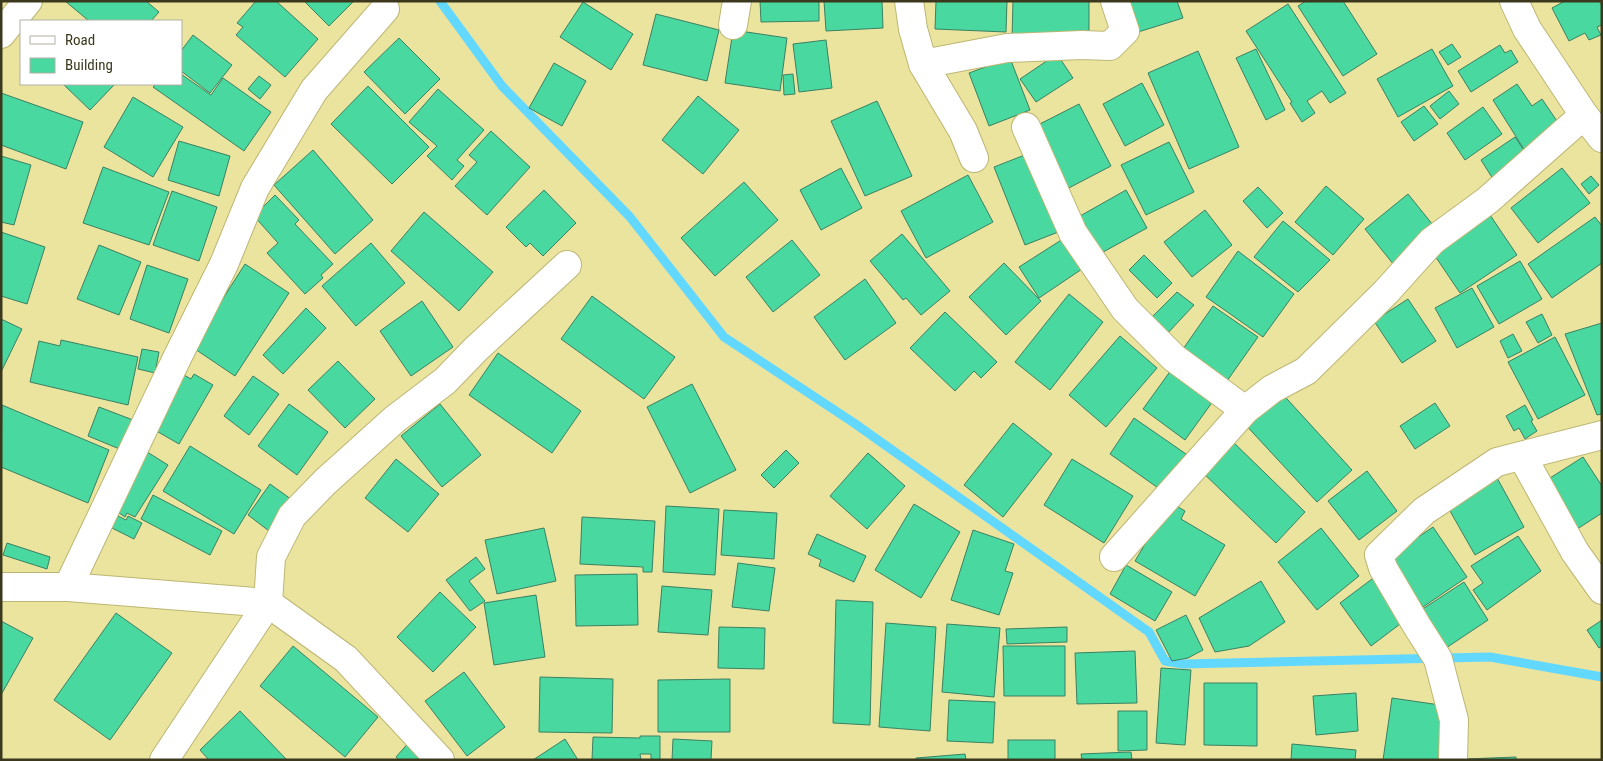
<svg xmlns="http://www.w3.org/2000/svg" width="1603" height="761" viewBox="0 0 1603 761" font-family="'Roboto Condensed',sans-serif">
	<style>
		.lines { fill: none; stroke-linecap: round; stroke-linejoin: round }
		.stream { stroke: #63d8ff; stroke-width: 9 }
		.building { fill: #49d89f; stroke: #3a8162 }
		.street-casing { stroke: #bdb673; stroke-width: 30 }
		.secondary-casing { stroke: #bdb673; stroke-width: 30 }
		.street { stroke: #fff; stroke-width: 28 }
		.secondary { stroke: #fff; stroke-width: 28 }
	</style>
	<rect width="100%" height="100%" fill="#ebe49f"/>
	<g class="lines">
		<path class="stream" d="M440,1l62,85 128,131 94,120 130,86 295,209 16,29 18,3 307,-7 112,20"/>
	</g>
	<g class="building">
		<path d="M65,1h81l13,11 -8,9h-62z"/>
		<path d="M256,1h20l42,38 -33,38 -49,-42 7,-8 -6,-4z"/>
		<path d="M304,1h50l-25,25z"/>
		<path d="M760,1h59v20l-58,1z"/>
		<path d="M824,1h58l1,27 -57,3z"/>
		<path d="M936,1h71l-1,31 -71,-3z"/>
		<path d="M1013,1h76v38l-77,-1z"/>
		<path d="M1125,1h52l6,17 -48,15z"/>
		<path d="M1306,1h37l34,53 -34,22 -45,-70z"/>
		<path d="M1565,1h34l3,5v19l-5,2 4,8 -12,5 -4,-7 -16,8 -17,-33z"/>
		<path d="M583,2l50,32 -22,36 -51,-33z"/>
		<path d="M1288,4l58,89 -16,10 -8,-12 -15,10 8,12 -13,9 -12,-19 2,-1 -46,-71z"/>
		<path d="M656,14l63,16 -12,51 -64,-16z"/>
		<path d="M733,30l54,8 -7,53 -55,-8z"/>
		<path d="M193,35l39,30 -22,28 -29,-22v-20z"/>
		<path d="M399,38l41,41 -35,35 -41,-42z"/>
		<path d="M826,40l6,48 -33,4 -6,-48z"/>
		<path d="M1452,44l9,13 -13,8 -9,-13z"/>
		<path d="M1500,45l5,8 6,-3 7,12 -47,30 -13,-21z"/>
		<path d="M1256,49l29,61 -19,10 -30,-62z"/>
		<path d="M1432,49l21,37 -55,31 -21,-38z"/>
		<path d="M1198,51l41,96 -50,22 -41,-96z"/>
		<path d="M1057,54l16,24 -37,24 -16,-23z"/>
		<path d="M1010,58l20,52 -41,16 -20,-53z"/>
		<path d="M554,63l32,18 -24,45 -33,-18z"/>
		<path d="M181,74l30,21 12,-17 48,34 -27,39 -91,-64 3,-3h25z"/>
		<path d="M793,74l2,20 -11,1 -1,-20z"/>
		<path d="M259,76l12,9 -11,14 -12,-10z"/>
		<path d="M1142,83l22,42 -39,21 -22,-42z"/>
		<path d="M63,84h52l-25,26z"/>
		<path d="M1517,84l15,22 10,-7 19,28 -36,24 -32,-51z"/>
		<path d="M368,86l61,61 -37,37 -61,-60z"/>
		<path d="M438,89l46,41 -27,30 7,6 -12,14 -25,-24 10,-10 -28,-24z"/>
		<path d="M1449,91l10,13 -19,15 -10,-13z"/>
		<path d="M1,93l82,29 -17,47 -65,-24z"/>
		<path d="M698,96l41,34 -36,44 -41,-34z"/>
		<path d="M133,97l50,30 -30,50 -49,-30z"/>
		<path d="M877,101l35,75 -47,20 -34,-75z"/>
		<path d="M1079,104l32,62 -48,25 -33,-62z"/>
		<path d="M1424,106l14,18 -24,17 -13,-19z"/>
		<path d="M1483,107l19,27 -37,26 -18,-27z"/>
		<path d="M491,131l39,36 -43,48 -32,-29 22,-24 -8,-7z"/>
		<path d="M1515,137l13,19 -35,23 -12,-19z"/>
		<path d="M179,141l51,15 -11,40 -51,-16z"/>
		<path d="M1169,142l25,50 -48,23 -25,-50z"/>
		<path d="M313,150l60,70 -38,34 -61,-69z"/>
		<path d="M1035,151l31,78 -41,16 -31,-78z"/>
		<path d="M1,156l30,9 -17,60 -13,-3z"/>
		<path d="M103,167l66,25 -20,53 -66,-22z"/>
		<path d="M841,168l21,40 -41,22 -21,-40z"/>
		<path d="M1562,168l28,35 -52,40 -27,-35z"/>
		<path d="M968,175l25,47 -67,36 -25,-47z"/>
		<path d="M1591,176l8,9 -10,9 -8,-10z"/>
		<path d="M744,182l34,38 -63,56 -34,-38z"/>
		<path d="M1326,186l38,33 -31,36 -38,-33z"/>
		<path d="M1258,187l25,26 -16,15 -24,-27z"/>
		<path d="M544,190l32,33 -33,33 -13,-13 -4,4 -20,-20z"/>
		<path d="M1126,190l21,38 -53,29 -21,-37z"/>
		<path d="M172,191l45,16 -18,54 -46,-16z"/>
		<path d="M1408,194l29,36 -43,35 -29,-36z"/>
		<path d="M275,195l24,25 -4,4 38,40 -12,11 2,3 -18,16 -38,-41 11,-10 -24,-27z"/>
		<path d="M1205,210l27,35 -40,32 -28,-35z"/>
		<path d="M424,212l69,60 -34,39 -68,-60z"/>
		<path d="M1488,212l29,43 -57,38 -29,-43z"/>
		<path d="M1595,217l7,9v37l-50,35 -24,-34z"/>
		<path d="M1283,221l47,39 -32,32 -44,-35z"/>
		<path d="M1,232l44,15 -18,57 -26,-8z"/>
		<path d="M902,234l48,57 -29,24 -15,-17 -3,2 -33,-39z"/>
		<path d="M1066,237l19,30 -46,31 -20,-31z"/>
		<path d="M792,240l28,35 -47,37 -27,-35z"/>
		<path d="M371,243l34,40 -49,43 -34,-40z"/>
		<path d="M99,245l42,17 -22,53 -42,-16z"/>
		<path d="M1238,251l56,43 -31,43 -57,-40z"/>
		<path d="M1144,255l28,28 -15,15 -28,-28z"/>
		<path d="M1520,261l22,38 -43,25 -22,-38z"/>
		<path d="M1004,263l37,38 -35,34 -37,-38z"/>
		<path d="M245,264l44,29 -54,83 -43,-29z"/>
		<path d="M147,265l41,14 -19,54 -39,-14z"/>
		<path d="M865,279l31,44 -51,37 -31,-43z"/>
		<path d="M1472,288l22,39 -37,21 -22,-40z"/>
		<path d="M1177,292l17,13 -28,30 -16,-16z"/>
		<path d="M1069,294l34,28 -53,68 -35,-28z"/>
		<path d="M592,296l83,61 -31,42 -83,-60z"/>
		<path d="M1408,299l28,42 -34,22 -28,-42z"/>
		<path d="M422,301l31,46 -42,29 -31,-45z"/>
		<path d="M1213,306l45,31 -31,44 -44,-32z"/>
		<path d="M306,308l20,20 -43,46 -20,-19z"/>
		<path d="M945,312l52,50 -16,16 -7,-7 -19,20 -45,-43z"/>
		<path d="M1542,314l10,21 -14,8 -12,-21z"/>
		<path d="M1,319l21,10 -21,43z"/>
		<path d="M1602,323v91l-5,1 -32,-81z"/>
		<path d="M1513,334l9,17 -14,7 -8,-17z"/>
		<path d="M1120,336l37,32 -51,59 -37,-32z"/>
		<path d="M1555,337l30,58 -47,24 -30,-57z"/>
		<path d="M61,340l77,17 -10,48 -98,-23 9,-41 21,5z"/>
		<path d="M142,349l17,3 -4,21 -17,-4z"/>
		<path d="M498,353l83,58 -29,42 -83,-58z"/>
		<path d="M338,361l37,38 -30,29 -37,-38z"/>
		<path d="M1174,366l42,31 -31,43 -42,-31z"/>
		<path d="M194,374l19,11 -34,59 -26,-15 31,-54 7,4z"/>
		<path d="M253,376l26,18 -30,41 -25,-19z"/>
		<path d="M692,384l44,86 -46,23 -43,-86z"/>
		<path d="M1277,388l75,82 -35,32 -75,-81z"/>
		<path d="M1435,403l15,23 -35,23 -15,-23z"/>
		<path d="M289,404l39,28 -31,43 -39,-29z"/>
		<path d="M440,404l41,51 -39,32 -41,-51z"/>
		<path d="M2,405l107,45 -21,53 -87,-36z"/>
		<path d="M1525,405l8,15 -2,1 6,10 -12,8 -6,-11 -5,3 -8,-15z"/>
		<path d="M99,407l34,13 -11,30 -34,-14z"/>
		<path d="M1134,418l52,36 -25,36 -51,-36z"/>
		<path d="M1013,423l39,31 -49,63 -39,-32z"/>
		<path d="M1229,438l76,74 -29,31 -77,-74z"/>
		<path d="M190,446l71,44 -27,44 -71,-43z"/>
		<path d="M144,450l24,15 -33,52 -8,-4 -2,4 -16,-11z"/>
		<path d="M786,450l13,13 -25,25 -13,-13z"/>
		<path d="M868,453l37,33 -38,43 -37,-33z"/>
		<path d="M1583,457l19,29v27l-31,20 -32,-48z"/>
		<path d="M396,459l43,35 -31,38 -43,-34z"/>
		<path d="M1072,459l61,37 -29,47 -60,-38z"/>
		<path d="M1367,471l30,40 -38,29 -31,-39z"/>
		<path d="M1496,476l28,51 -49,28 -29,-51z"/>
		<path d="M270,484l25,18 -22,32 -25,-19z"/>
		<path d="M153,495l69,36 -12,24 -69,-36z"/>
		<path d="M1170,502l15,9 -4,8 44,26 -30,51 -60,-35z"/>
		<path d="M914,504l46,28 -39,66 -46,-28z"/>
		<path d="M666,506l53,3 -4,66 -52,-3z"/>
		<path d="M724,510l53,3 -3,46 -53,-4z"/>
		<path d="M114,514l12,6 2,-4 14,7 -8,16 -26,-13z"/>
		<path d="M582,517l73,4 -3,51h-9v-5l-63,-3z"/>
		<path d="M1433,527l34,50 -44,30 -34,-50z"/>
		<path d="M544,528l12,53 -59,13 -12,-54z"/>
		<path d="M1321,528l38,48 -42,34 -39,-48z"/>
		<path d="M973,530l41,14 -9,27 8,2 -14,42 -48,-15z"/>
		<path d="M817,534l49,22 -12,26 -35,-16 2,-6 -13,-6z"/>
		<path d="M1518,536l23,35 -54,39 -14,-20 10,-7 -12,-17z"/>
		<path d="M7,543l43,14 -3,12 -44,-14z"/>
		<path d="M476,557l9,12 -16,12 16,20 -15,10 -24,-31z"/>
		<path d="M738,563l37,5 -6,43 -37,-4z"/>
		<path d="M1126,565l46,27 -17,29 -45,-27z"/>
		<path d="M637,574l1,51 -62,1 -1,-51z"/>
		<path d="M1376,576l32,42 -37,28 -31,-43z"/>
		<path d="M1261,581l24,41 -36,24 -34,6 -16,-34z"/>
		<path d="M1464,582l24,38 -45,30 -25,-38z"/>
		<path d="M662,586l50,4 -4,45 -50,-3z"/>
		<path d="M440,592l36,35 -43,45 -36,-35z"/>
		<path d="M536,595l9,62 -51,8 -10,-62z"/>
		<path d="M836,600l37,2 -3,123 -37,-2z"/>
		<path d="M116,613l56,40 -62,87 -56,-40z"/>
		<path d="M1186,615l17,35 -15,8 -16,3 -16,-31z"/>
		<path d="M1602,620v26l-3,2 -12,-18z"/>
		<path d="M1,621l32,17 -32,57z"/>
		<path d="M886,623l50,4 -6,104 -51,-4z"/>
		<path d="M947,624l53,4 -6,69 -52,-5z"/>
		<path d="M719,627l46,1 -1,41 -46,-1z"/>
		<path d="M1067,627v15l-60,2 -1,-15z"/>
		<path d="M293,646l85,71 -33,40 -85,-71z"/>
		<path d="M1003,646h62v50h-61z"/>
		<path d="M1135,651l2,52 -60,1 -2,-51z"/>
		<path d="M1161,668l30,2 -6,75 -29,-2z"/>
		<path d="M464,672l41,55 -38,29 -42,-55z"/>
		<path d="M540,677l73,2 -1,54 -73,-1z"/>
		<path d="M730,679v53h-72v-52z"/>
		<path d="M1204,683h53v63l-53,-1z"/>
		<path d="M1356,693l2,38 -42,4 -3,-39z"/>
		<path d="M1392,698l55,8 -8,54h-56z"/>
		<path d="M949,700l46,2 -2,41 -46,-2z"/>
		<path d="M240,711l47,49h-78l-9,-10z"/>
		<path d="M1118,711h29v39l-29,1z"/>
		<path d="M640,736h20v24h-9v-6h-11l1,6h-49l1,-23 47,1z"/>
		<path d="M565,739l13,21h-45z"/>
		<path d="M673,739l39,2 -1,19h-39z"/>
		<path d="M411,740l13,20h-25l-3,-3z"/>
		<rect x="1008" y="740" width="47" height="20"/>
		<path d="M1292,744l64,6 -1,10h-64z"/>
		<path d="M1131,752l1,8h-50l-1,-6z"/>
		<path d="M965,754l1,6h-50v-2z"/>
		<path d="M1516,757v3h-50v-1z"/>
	</g>
	<g class="lines">
		<g class="street-casing">
			<g id="street">
				<path d="M909,1l4,28 10,35 40,67 11,27"/>
				<path d="M733,25l4,-24"/>
				<path d="M1,34l27,-33"/>
				<path d="M923,64l84,-16 75,-3 28,1 15,-15 -10,-30"/>
				<path d="M1026,127l47,106 52,76 49,49 71,52"/>
				<path d="M1522,456l53,96 27,38"/>
				<path d="M1114,557l131,-147 27,-21 34,-18 80,-79 46,-51 56,-41 96,-85"/>
				<path d="M1,587h67l200,16 78,56 94,101"/>
				<path d="M68,587l109,-229 47,-94 31,-76 59,-98 71,-81"/>
				<path d="M164,760l104,-157 3,-46 21,-41 33,-34 70,-63 50,-38 31,-32 91,-84"/>
				<path d="M1453,760l1,-40 -16,-61 -21,-33 -34,-58 -4,-13 45,-44 73,-49 105,-27"/>
			</g>
		</g>
		<g class="secondary-casing">
			<path id="secondary" d="M1514,1l13,28 57,86 18,23"/>
		</g>
		<use href="#street" class="street"/>
		<use href="#secondary" class="secondary"/>
	</g>
	<rect width="1603" height="761" fill="none" stroke="#3b381d" stroke-width="5"/>
	<rect x="20" y="20" width="162" height="65" fill="#ffffff" stroke="#b1afa5"/>
	<rect x="30" y="36" width="25" height="8" fill="#ffffff" stroke="#b1afa5"/>
	<text x="65" y="45" font-size="15" fill="#3b381d">Road</text>
	<rect x="30" y="58" width="25" height="15" fill="#49d89f" stroke="#b1afa5"/>
	<text x="65" y="70" font-size="15" fill="#3b381d">Building</text>
</svg>
